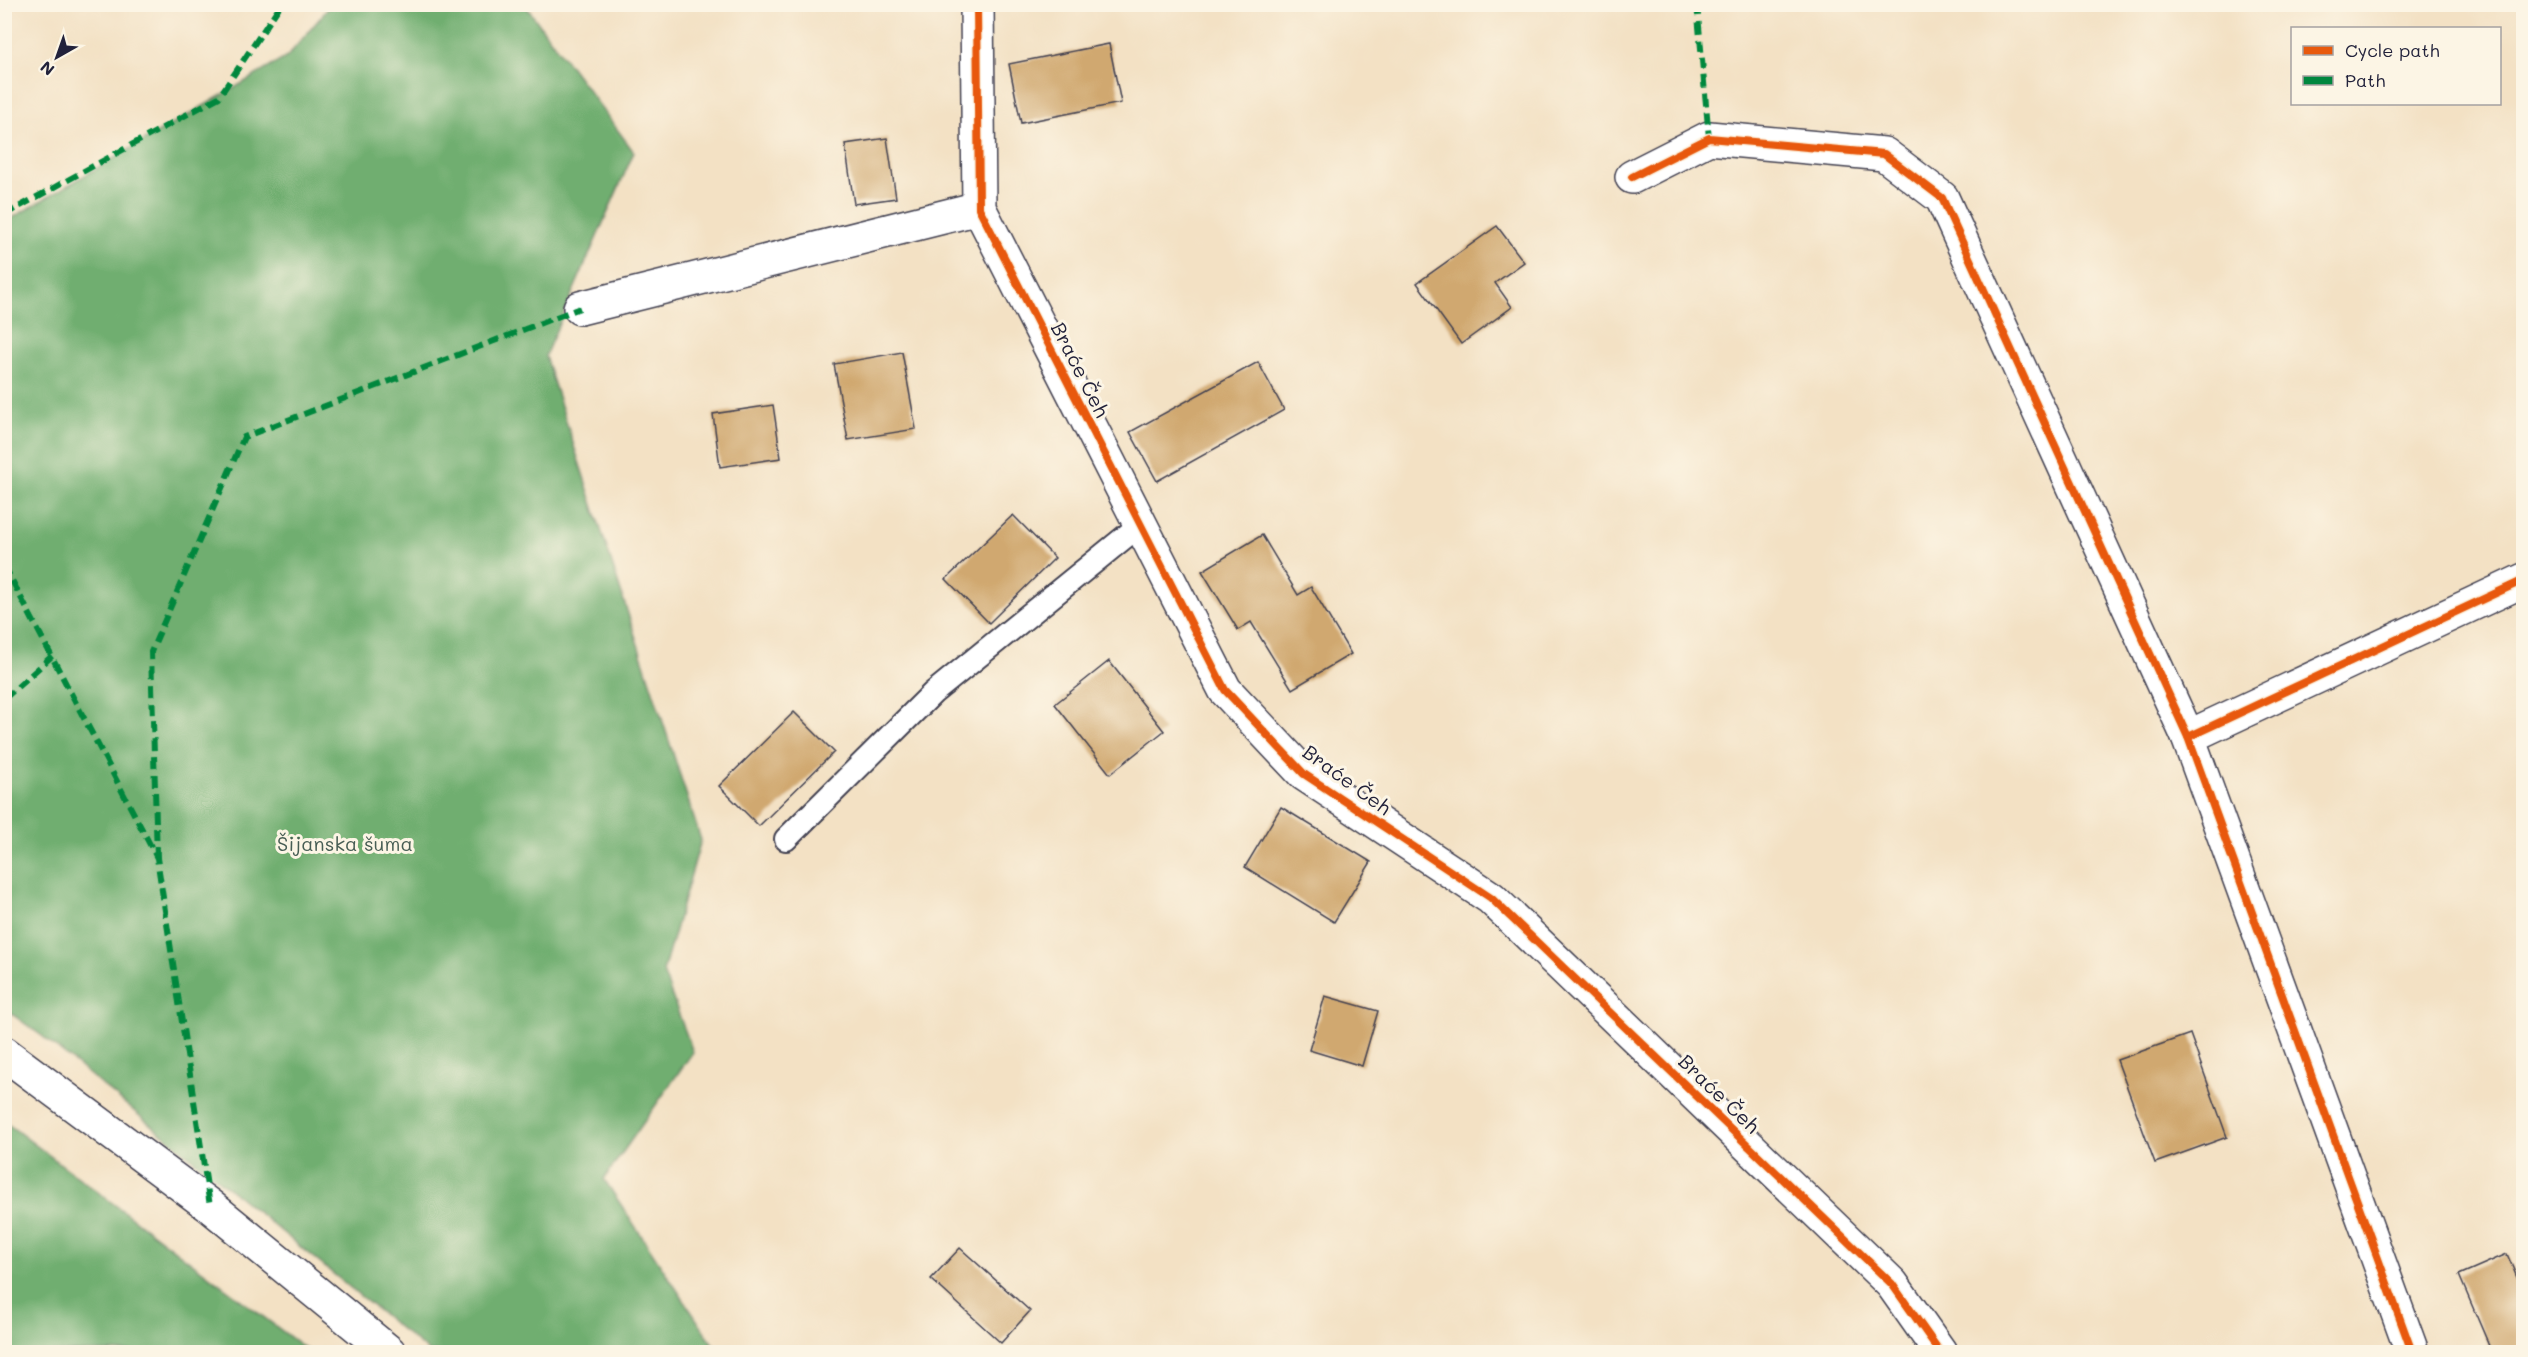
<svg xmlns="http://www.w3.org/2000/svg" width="2528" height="1357" viewBox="0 0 2528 1357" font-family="Mali,sans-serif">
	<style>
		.forest { fill: #70ae6f; stroke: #496855; stroke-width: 1.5 }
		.building { fill: #d0a870 }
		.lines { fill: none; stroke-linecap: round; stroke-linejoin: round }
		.service-casing { stroke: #413f50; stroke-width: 26 }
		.minor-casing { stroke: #413f50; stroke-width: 36 }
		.service { stroke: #fff; stroke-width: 22 }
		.minor { stroke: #fff; stroke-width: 33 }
		.quiet { stroke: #00873e; stroke-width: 6; stroke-dasharray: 12 6; stroke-linecap: butt }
		.cycleway-casing { stroke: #fcf5e5; stroke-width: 11 }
		.cycleway { stroke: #e8590c; stroke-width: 8 }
		.labels { text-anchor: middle; stroke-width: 6; stroke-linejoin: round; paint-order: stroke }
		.street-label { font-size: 20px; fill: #22223b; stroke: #fcf5e5 }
		.park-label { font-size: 20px; fill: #475d54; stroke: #fcf5e5 }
	</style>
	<rect width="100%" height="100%" fill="#fcf5e5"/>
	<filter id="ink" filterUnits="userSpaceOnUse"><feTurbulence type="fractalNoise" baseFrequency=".0167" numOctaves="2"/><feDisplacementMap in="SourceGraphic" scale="12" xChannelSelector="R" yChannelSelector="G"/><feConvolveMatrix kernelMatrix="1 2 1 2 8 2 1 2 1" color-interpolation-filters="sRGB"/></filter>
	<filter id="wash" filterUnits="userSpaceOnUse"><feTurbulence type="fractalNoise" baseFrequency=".008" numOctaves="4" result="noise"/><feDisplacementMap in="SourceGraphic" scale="24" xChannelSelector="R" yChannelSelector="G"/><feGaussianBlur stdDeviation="1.35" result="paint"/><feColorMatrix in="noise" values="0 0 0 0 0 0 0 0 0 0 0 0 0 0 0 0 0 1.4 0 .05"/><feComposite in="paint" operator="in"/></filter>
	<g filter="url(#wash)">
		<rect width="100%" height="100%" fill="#f3e1c4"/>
		<g class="forest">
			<path d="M331,5h194l109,147 -89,204 156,484 -38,132 30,80 -89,127 114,173h-289l-387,-316 -37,-27v-787l282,-165z"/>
			<path d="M4,1122h1l305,230h-305z"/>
		</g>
		<g id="blocks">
			<g class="building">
				<path d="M1109,44l12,59 -100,20 -12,-59z"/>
				<path d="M887,138l9,60 -42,6 -9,-60z"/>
				<path d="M1497,226l27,36 -29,21 17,24 -51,37 -44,-61z"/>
				<path d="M902,352l14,77 -68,11 -14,-76z"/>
				<path d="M1258,362l26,48 -127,71 -27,-49z"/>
				<path d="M773,405l8,53 -61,9 -7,-53z"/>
				<path d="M1013,515l42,43 -66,65 -43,-44z"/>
				<path d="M1262,535l36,60 13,-8 40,67 -59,35 -41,-67 -13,8 -36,-59z"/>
				<path d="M1109,661l55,70 -54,43 -55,-70z"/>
				<path d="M794,712l40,40 -75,74 -40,-40z"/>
				<path d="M1281,807l90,55 -37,60 -89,-55z"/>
				<path d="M1325,996l53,15 -16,55 -53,-16z"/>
				<path d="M2190,1034l37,103 -72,26 -38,-103z"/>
				<path d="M960,1248l70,63 -29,32 -70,-64z"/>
				<path d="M2507,1254l17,40v53l-13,5h-19l-33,-77z"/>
			</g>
		</g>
	</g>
	<g filter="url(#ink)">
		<use href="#blocks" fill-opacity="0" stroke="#413f50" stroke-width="1.5"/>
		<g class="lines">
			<g class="service-casing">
				<path id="service" d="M786,839l147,-146 208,-169"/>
			</g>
			<g class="minor-casing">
				<g id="minor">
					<path d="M977,4l2,204 246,482 79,84 187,124 401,386 48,68"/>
					<path d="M1632,177l77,-39 175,16 58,44 246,539"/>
					<path d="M580,308l399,-100"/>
					<path d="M4,1053l206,153 179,146"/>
					<path d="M2412,1352l-224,-615 336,-157"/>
				</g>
			</g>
			<use href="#service" class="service"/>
			<use href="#minor" class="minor"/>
			<g class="quiet">
				<path d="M1697,4l12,134"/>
				<path d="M4,215l215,-118 62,-93"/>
				<path d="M4,565l153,293 53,348"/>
				<path d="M4,699l48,-43"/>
				<path d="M157,858l-6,-206 93,-215 336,-129"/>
			</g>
			<g class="cycleway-casing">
				<g id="cycleway">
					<path d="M977,4l2,204 246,482 79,84 187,124 401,386 48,68"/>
					<path d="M1632,177l77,-39 175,16 58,44 246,539"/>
					<path d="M2412,1352l-224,-615 336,-157"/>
				</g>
			</g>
			<use href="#cycleway" class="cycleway"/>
		</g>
	</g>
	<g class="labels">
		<g class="street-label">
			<text transform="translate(1080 370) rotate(63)" y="7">Braće Čeh</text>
			<text transform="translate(1347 780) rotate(36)" y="7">Braće Čeh</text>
			<text transform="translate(1719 1094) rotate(44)" y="7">Braće Čeh</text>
		</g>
		<g class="park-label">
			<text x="345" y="851">Šijanska šuma</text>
		</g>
	</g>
	<rect width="2528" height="1357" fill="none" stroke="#fcf5e5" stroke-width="24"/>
	<rect x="2291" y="27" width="210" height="78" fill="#fcf5e5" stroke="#a5a1a1" stroke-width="1.5"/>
	<rect x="2303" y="46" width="30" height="9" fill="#e8590c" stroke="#a5a1a1" stroke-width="1.5"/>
	<text x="2345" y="57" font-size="18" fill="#22223b">Cycle path</text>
	<rect x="2303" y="76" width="30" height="9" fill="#00873e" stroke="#a5a1a1" stroke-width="1.5"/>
	<text x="2345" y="87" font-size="18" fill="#22223b">Path</text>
	<g transform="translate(57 57) rotate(220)" stroke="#fcf5e5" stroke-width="4.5" paint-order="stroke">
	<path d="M0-4.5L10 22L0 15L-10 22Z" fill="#22223b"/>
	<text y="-9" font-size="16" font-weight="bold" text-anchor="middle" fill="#22223b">N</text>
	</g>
</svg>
